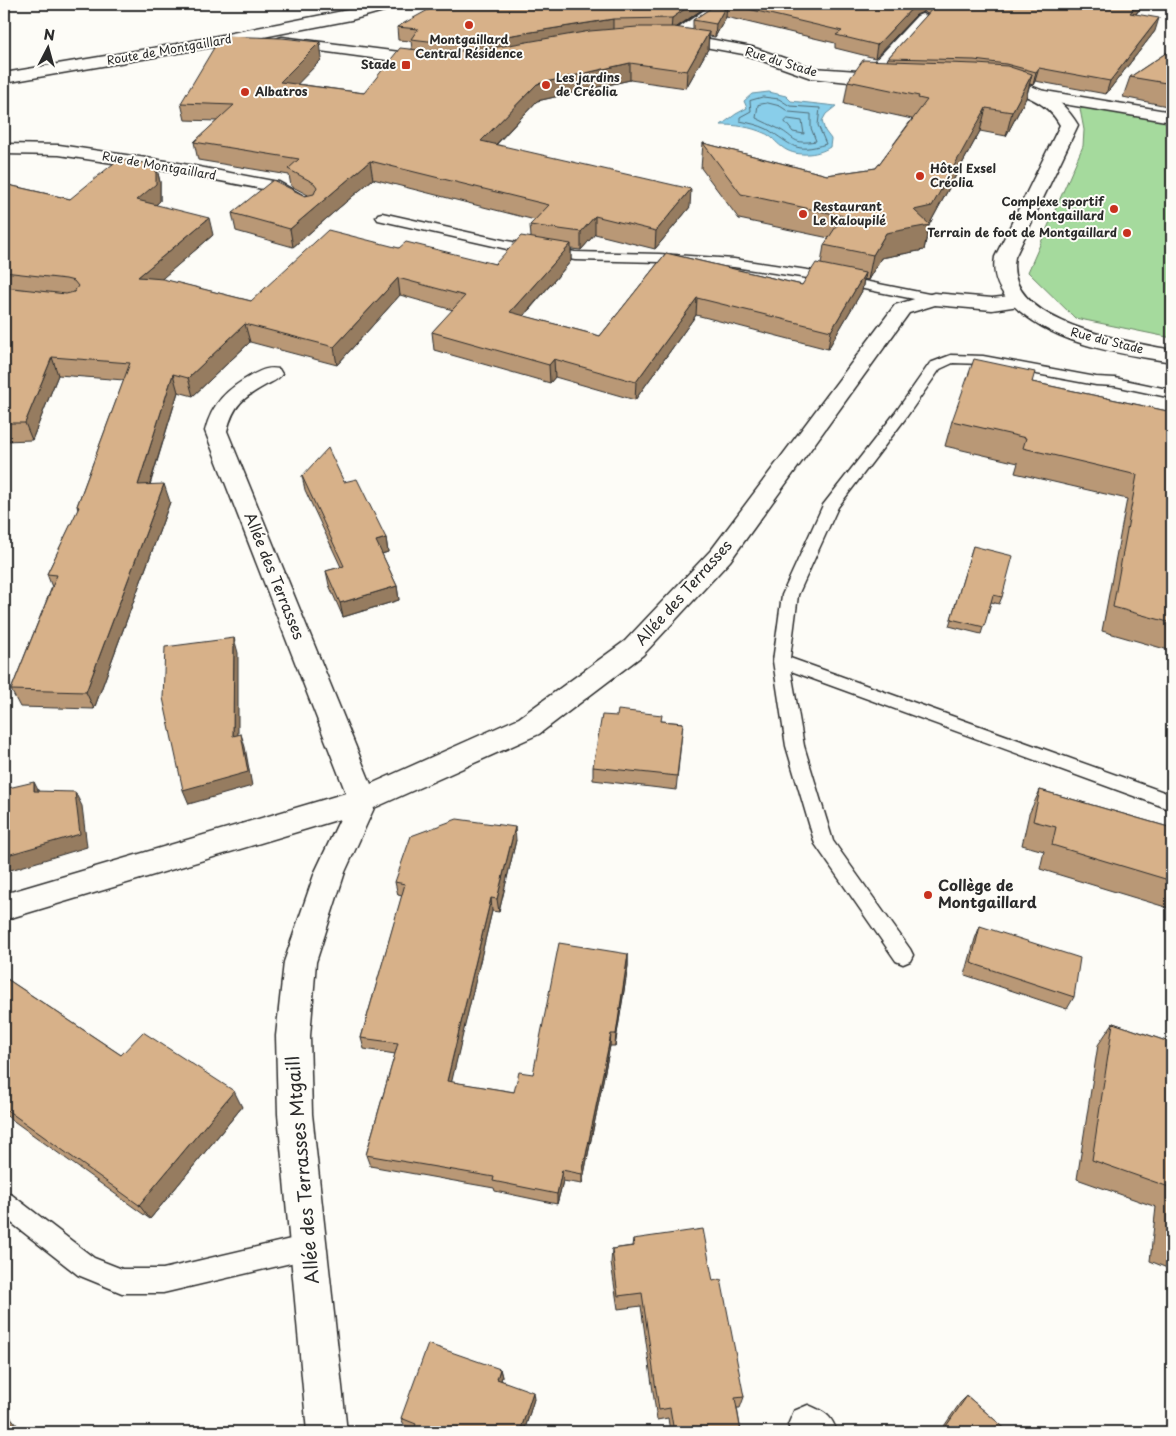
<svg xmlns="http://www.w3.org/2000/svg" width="1176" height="1436" viewBox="0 0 1176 1436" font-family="'Playpen Sans',sans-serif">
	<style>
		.green { fill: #a5da9d; stroke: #688264 }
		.water { fill: #89ceea; stroke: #638d9e }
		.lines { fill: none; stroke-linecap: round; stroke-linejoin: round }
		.shore { stroke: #516c77; stroke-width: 1 }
		.service-casing { stroke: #2b2b2b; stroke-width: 3 }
		.minor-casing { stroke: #2b2b2b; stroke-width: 3 }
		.tertiary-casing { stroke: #2b2b2b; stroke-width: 3 }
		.service { fill: #fdfcf7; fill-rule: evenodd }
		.minor { fill: #fdfcf7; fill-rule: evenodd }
		.tertiary { fill: #fdfcf7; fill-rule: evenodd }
		.wall { fill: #b99876; stroke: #2b2b2b; fill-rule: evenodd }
		.shaded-wall { fill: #967c60; stroke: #2b2b2b }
		.building { fill: #d7b189; stroke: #2b2b2b }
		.poi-dot { fill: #c8321e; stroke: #fdfcf7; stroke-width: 2 }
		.labels { text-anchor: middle; stroke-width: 4; stroke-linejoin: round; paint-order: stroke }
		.far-poi-label { font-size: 12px; font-weight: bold; fill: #2b2b2b; stroke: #fdfcf7; text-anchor: start }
		.far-street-label { font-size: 12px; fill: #2b2b2b; stroke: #fdfcf7 }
		.street-label { font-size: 15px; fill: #2b2b2b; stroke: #fdfcf7 }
		.poi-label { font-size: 15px; font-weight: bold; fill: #2b2b2b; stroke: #fdfcf7; text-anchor: start }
		.near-street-label { font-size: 18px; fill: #2b2b2b; stroke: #fdfcf7 }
	</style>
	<rect width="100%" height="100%" fill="#fdfcf7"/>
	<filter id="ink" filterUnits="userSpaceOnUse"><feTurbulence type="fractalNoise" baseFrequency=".02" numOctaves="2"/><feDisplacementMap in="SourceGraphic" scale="10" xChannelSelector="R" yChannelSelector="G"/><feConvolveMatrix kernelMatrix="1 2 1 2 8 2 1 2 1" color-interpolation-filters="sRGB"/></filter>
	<g filter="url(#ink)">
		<path class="green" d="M1090,105l82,15v218l-97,-20 -47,-46 55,-126 1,-16 -4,-21z"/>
		<path class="water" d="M769,92l17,4 5,5 45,5 -10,8 -4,7 3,10 6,8 -1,8c-13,9 -36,10 -48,0 -7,-5 -10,-11 -18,-14 -13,-6 -28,-8 -43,-8l15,-11 11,-6 -3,-7 8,-7z"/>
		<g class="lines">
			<g class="shore">
				<path d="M763,97l16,2 11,7 30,2 -2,17 8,19c-32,10 -33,1 -59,-15 -8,-4 -18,-6 -27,-8v-4l11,-6 -1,-10z"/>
				<path d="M768,103l12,3 9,6 22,2v14l5,13c-24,4 -20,-3 -37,-12 -8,-4 -15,-7 -23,-11l2,-13z"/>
				<path d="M788,119l14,2 2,13 -11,-2 -8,-10z"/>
			</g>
			<g class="service-casing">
				<g id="service">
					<path d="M382,213l125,28 68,11 84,2 75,5 80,12 120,24 6,4 -6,4 -120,-24 -80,-12 -75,-5 -84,-2 -68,-11 -129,-29 -2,-3 2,-3z"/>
					<path d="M951,355l32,1 113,21 19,1 57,12v8l-57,-12 -19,-1 -113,-21 -30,-1 -13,6 -35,50 -67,88 -40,88 -8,63 382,137v15l-381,-139 13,75 29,95 77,108 3,6 -3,6 -7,3 -7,-3 -81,-117 -29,-98 -13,-85 9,-66 41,-90 72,-92 35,-50z"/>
					<path d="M4,1192l8,3 82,63 28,11h41l145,-34 8,4 4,8 -4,8 -8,4 -145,34h-41l-44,-18 -74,-58z"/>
				</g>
			</g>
			<g class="minor-casing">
				<g id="minor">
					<path d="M713,4h17l-50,36h-10l-3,-3 3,-3z"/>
					<path d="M922,14l5,2 3,3 -3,3 -53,59h-12l-2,-3 2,-3 55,-59z"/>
					<path d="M1039,90l133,22v10l-139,-23 -2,-4 2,-4z"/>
					<path d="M4,144l55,1 114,17 100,19 6,1 28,16 2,4 -2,4 -7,2 -7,-2 -25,-16 -95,-18 -114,-17 -55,-1z"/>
					<path d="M934,293l58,5 27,-3 7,2 3,4 -3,4 -34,5 -57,-5 -26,8 -179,248 -87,94 -104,79 -165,74 -29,64 -29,90 -6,74 2,78 35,318h-40l-29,-318 -2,-78 8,-74 31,-90 25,-53 -336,101v-26l342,-101 -141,-362c7,-28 22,-42 47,-56 10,-5 16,-8 27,-6l3,5c-4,6 -10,8 -16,11 -23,13 -32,19 -39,46l144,353 148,-66 106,-77 87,-92 183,-244z"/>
					<path d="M808,1405c17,7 23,10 29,27h-46l-3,-7 6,-14z"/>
				</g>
			</g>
			<g class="tertiary-casing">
				<g id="tertiary">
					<path d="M378,4h22l-2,3 -47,13 -139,27 -208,36v-10l173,-29z"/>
					<path d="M672,32l80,15 61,21 75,5 6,2 2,3 -2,3 -6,2 -39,-1 -38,-4 -68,-24 -76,-14 -3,-3 3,-3z"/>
					<path d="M282,37l149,19 6,2 2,3 -2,3 -6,2 -155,-21 -2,-3 2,-3z"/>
					<path d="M991,77c39,7 65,12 87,48l-63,132c-13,67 113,84 157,93v12c-56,-9 -120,-17 -162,-60 -12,-13 -18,-27 -15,-45l65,-132c-16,-29 -45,-32 -75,-40l-2,-3 2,-3z"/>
				</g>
			</g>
			<use href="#service" class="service"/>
			<use href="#minor" class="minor"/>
			<use href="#tertiary" class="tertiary"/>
		</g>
		<g class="wall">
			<path d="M710,4l-34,24 17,2v-10l24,-16h427l-8,10 19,17 -49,63 -71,-13 -2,4 -3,-1 -4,14 -20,38 -26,-5 -51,94 -5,25 -43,8 -13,22 -4,-1 -2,12 -34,58 -132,-34 -61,85 -80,-23 -5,6 -116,-33 -2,-18 21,-22 -53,-15 -63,70 -87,-23 -57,54 -15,-4 -28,93 20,17 -76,207 -74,-2 -9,-17 41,-103 -5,-13 31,-64 -1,-4 47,-126 -66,-5 -26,65 -28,1v-257l66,15 86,-34 4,17v19l-4,4 57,30 -52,44 90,22 148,-53 96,16 36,-27 -1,-12 5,-5 -162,-41 -80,68 -57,-16 -4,-18 76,-18 -17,-9 -2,-11 -91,-15 -4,-18 23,-21 -32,-1 -4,-17 141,-44 -25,25 67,9 48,-44 -1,-8 -13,-1 -1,-13zM923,12l5,2 -40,44 -1,3 -39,20 -4,23 68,15 -36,49 -49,7 -124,-32 -2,25 38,51 90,19 -5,7 -3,19 -19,21 -136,-32 -66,83 -76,-20 47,-55v-12l10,1 14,-16 60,15 35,-42 -194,-62 41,-44 93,-21 56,8 22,-39 1,-13 6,1 11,-20 109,26v5l40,10 41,-43z"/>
			<path d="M1172,49v58l-49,-10 7,-20z"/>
			<path d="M1032,382l140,30v239l-70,-20 25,-132 -112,-26 3,-10 -73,-17 7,-25z"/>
			<path d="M302,476l42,6 42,56 2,14 -6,2 15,32 2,14 -56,17 -14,-32 -3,-14 15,-4 -36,-77z"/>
			<path d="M973,546l29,51 -3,7 -8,-2 -10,32 -32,-8z"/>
			<path d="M661,721l22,2 -7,67 -83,-10v-13z"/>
			<path d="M1040,790l132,38v81l-132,-40 4,-18 -22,-6 7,-31z"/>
			<path d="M516,840l-17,72 -7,-1 -41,171 63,10 19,-18 95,-120v12l-13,80h-5l-28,138 -19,-3 -6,23 -62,-13 -1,-3 -124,-22 -4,-11 29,-101 -31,-5 -3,-11 41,-142 -4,-1 -3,-13z"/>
			<path d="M980,926l94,71 -7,12 -102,-34 10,-36z"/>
			<path d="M4,977l117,78 121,52 -92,112 -146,-105z"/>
			<path d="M1113,1023l59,20v227l-22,-9 6,-54 -79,-28 21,-134z"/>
			<path d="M633,1239l80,42 31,116 -4,11h-3l4,24h-71l-2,-14 -11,2 -16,-114 -23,3 -7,-46 1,-14 20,-3z"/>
			<path d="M500,1369l2,8 -1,3 33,19 -10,33h-111l1,-3 -10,-4 -3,-7z"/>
			<path d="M967,1396l42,36h-69l20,-29z"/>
		</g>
		<g class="shaded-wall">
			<path d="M692,4h18l-39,27 1,-13z"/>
			<path d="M727,4l-1,13 -11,20 1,-13z"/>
			<path d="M916,4h8l-1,8 -7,3 -41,43 2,-13z"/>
			<path d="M1137,4h7l-18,21 4,-12z"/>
			<path d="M1159,18l-4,13 -49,63 4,-13z"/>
			<path d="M613,19v13l-137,22 -1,-13z"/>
			<path d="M709,32l-1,17 -22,39 1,-17z"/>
			<path d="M320,42l2,17 -39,40 -3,-17z"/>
			<path d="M630,63v17l-93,21 -55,58 -1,-18 56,-57z"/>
			<path d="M1039,68l-4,13 -2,4 3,-13z"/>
			<path d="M1032,74l-6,24 -20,38 6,-24z"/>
			<path d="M986,108l-6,23 -51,94 -5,25 -43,8 -13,22 5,-25 13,-22z"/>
			<path d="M370,161l3,18 -80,68 -3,-18z"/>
			<path d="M156,165l4,17v19l-18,16 -5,-17z"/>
			<path d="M691,189l-1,18 -35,42 1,-18z"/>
			<path d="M595,216v18l-14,16v-18z"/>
			<path d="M209,218l4,17 -70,60 -5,-18z"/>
			<path d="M571,244v17l-60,69 -1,-18z"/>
			<path d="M865,273l-3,18 -34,58 3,-18z"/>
			<path d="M398,278l2,17 -63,70 -3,-18z"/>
			<path d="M697,298l-1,17 -61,85 1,-18z"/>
			<path d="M245,324l5,18 -57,54 -5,-18z"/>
			<path d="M52,357l6,18 -26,65 -7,-17z"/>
			<path d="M554,359l1,18 -5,6 -1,-18z"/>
			<path d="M173,374l5,18 -34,111 -6,-18z"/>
			<path d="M164,484l6,18 -76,207 -8,-17z"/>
			<path d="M386,538l2,14 -10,3 -2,-14z"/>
			<path d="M397,586l2,14 -56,17 -3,-14z"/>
			<path d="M234,638l4,15v96l-5,-13z"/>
			<path d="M241,734l4,13 7,39 -63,18 -6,-14z"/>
			<path d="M34,782l7,14 -7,-5z"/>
			<path d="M75,792l7,14 5,41 -83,25v-16z"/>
			<path d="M515,827l1,13 -17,72 -2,-13z"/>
			<path d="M491,898l1,13 -43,182 -2,-12z"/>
			<path d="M628,954v12l-13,80 1,-12z"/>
			<path d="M611,1034l-1,12 -28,138v-10z"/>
			<path d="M234,1091l8,16 -92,112 -11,-14z"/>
			<path d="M562,1170l1,11 -6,23v-10z"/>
			<path d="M500,1369l2,8 -3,10 -2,-8z"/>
			<path d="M533,1392l1,7 -10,33h-4z"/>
			<path d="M4,1409l19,23h-6l-13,-15z"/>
		</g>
		<g class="building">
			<path d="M439,4h253l-20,14 -59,1 -138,22h-47l-17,-2 7,-10 -21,-2z"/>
			<path d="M717,4h199l-39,41 -41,-10 6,-4 -115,-27 -11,20 -23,-4z"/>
			<path d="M932,4h205l-7,9 29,5 -49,63 -71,-13 -3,4 -30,-8 -32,-4 -86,-2 46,-51z"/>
			<path d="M637,27h37l35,5 -22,39 -57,-8 -93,21 -56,57 210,48 -35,42 -61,-15 -14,16 -51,-7 19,-20 -179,-44 -80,68 -58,-16 41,-33 32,16 9,-2 3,-7 -3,-4 -26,-14 11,-10 -105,-17 40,-37 -53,-2 40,-67 61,2 38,4 -40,40 84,11 36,-45 27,3h48l115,-20z"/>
			<path d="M1172,49v35l-42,-7z"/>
			<path d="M863,60l113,4 31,2 25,8 -20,38 -26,-4 -54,98 -18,4 16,15 -44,8 -13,22 -49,-10 19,-29 -102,-22 -38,-51 124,32 49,-7 51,-68 -9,-2 1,-2 -71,-15z"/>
			<path d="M119,159l37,6v19l-19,16 72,18 -71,59 25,2 88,22 77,-71 71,18 7,-6 89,22 26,-28 50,8 -61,68 90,24 66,-83 136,32 14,-22 49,10 -34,58 -134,-33 -61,84 -82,-23 -5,6 -117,-33 33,-36 -67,-18 -64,69 -89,-23 -57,54 -15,-4 -35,111 26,-1 -78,208 -75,-2 46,-115 -10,-1 32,-67 -2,-1 53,-143 -78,-6 -27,66h-21v-136l62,7 8,-2 4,-6 -4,-5 -8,-2 -62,-7v-88l66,15z"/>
			<path d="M974,359l61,13 -3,10 140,30v211l-59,-16 24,-132 -114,-27 3,-10 -74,-17z"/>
			<path d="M328,448l16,34 13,-3 29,59 -10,3 21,45 -57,17 -14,-32 18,-5 -42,-90z"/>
			<path d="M973,546l40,10 -11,41 -9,-2 -9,32 -33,-8z"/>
			<path d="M234,638l-1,98 8,-2 7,38 -65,18 -20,-92 2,-51z"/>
			<path d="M618,710l44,5 -1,6 22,2 -6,53 -84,-9 9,-52 15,1z"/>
			<path d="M34,782v9l41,1 5,42 -76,22v-67z"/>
			<path d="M1040,790l132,38v53l-120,-36 4,-18 -23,-6z"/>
			<path d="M457,819l58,8 -18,72 -6,-1 -44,183 67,11 5,-20 14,2 26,-131 69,11 -12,80h-5l-29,140 -20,-4 -5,24 -64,-13 1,-4 -128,-22 32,-112 -37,-5 44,-154 -10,-2 16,-46z"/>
			<path d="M980,926l100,32 -6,39 -103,-34z"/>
			<path d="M4,977l117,78 22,-23 91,59 -95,114 -135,-97z"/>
			<path d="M1113,1023l59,20v145l-80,-28z"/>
			<path d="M1172,1198v48l-5,-2z"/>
			<path d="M703,1229l10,52 8,-2 23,118 -9,1 6,34h-67l-4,-24 -11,2 -17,-117 -24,3 -6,-47 22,-3 -1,-7z"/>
			<path d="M428,1344l72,25 -3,10 36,13 -13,40h-107l3,-8 -15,-6z"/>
			<path d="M967,1396l42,36h-67z"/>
			<path d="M4,1417l13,15h-13z"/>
		</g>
	</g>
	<g class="poi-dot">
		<circle cx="469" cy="25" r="5"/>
		<rect x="401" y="60" width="10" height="10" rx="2.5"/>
		<circle cx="546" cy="85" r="5"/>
		<circle cx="245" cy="92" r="5"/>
		<circle cx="920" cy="176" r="5"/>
		<circle cx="1114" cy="209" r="5"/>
		<circle cx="803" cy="214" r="5"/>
		<circle cx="1127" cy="233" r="5"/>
		<circle cx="928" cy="895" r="5"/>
	</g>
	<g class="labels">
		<g class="far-poi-label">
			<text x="469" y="44" text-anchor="middle">Montgaillard<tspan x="469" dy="14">Central Résidence</tspan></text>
			<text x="396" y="69" text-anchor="end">Stade</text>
			<text x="556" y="82">Les jardins<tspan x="556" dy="14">de Créolia</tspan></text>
			<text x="255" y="96">Albatros</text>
			<text x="930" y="173">Hôtel Exsel<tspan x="930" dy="14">Créolia</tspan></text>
			<text x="1104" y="206" text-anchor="end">Complexe sportif<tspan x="1104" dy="14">de Montgaillard</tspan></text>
			<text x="813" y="211">Restaurant<tspan x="813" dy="14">Le Kaloupilé</tspan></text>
			<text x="1117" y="237" text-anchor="end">Terrain de foot de Montgaillard</text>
		</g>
		<g class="far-street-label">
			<text transform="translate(169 50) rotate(-10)" y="4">Route de Montgaillard</text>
			<text transform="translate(781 62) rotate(17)" y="4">Rue du Stade</text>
			<text transform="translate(159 166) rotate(10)" y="4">Rue de Montgaillard</text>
			<text transform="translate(1107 341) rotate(14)" y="4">Rue du Stade</text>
		</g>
		<g class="street-label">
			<text transform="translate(274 576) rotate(68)" y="5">Allée des Terrasses</text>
			<text transform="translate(684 593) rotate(-48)" y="5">Allée des Terrasses</text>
		</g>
		<g class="poi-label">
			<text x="938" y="891">Collège de<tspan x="938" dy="17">Montgaillard</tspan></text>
		</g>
		<g class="near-street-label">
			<text transform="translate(303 1170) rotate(-95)" y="6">Allée des Terrasses Mtgaill</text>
		</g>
	</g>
	<rect width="1176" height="1436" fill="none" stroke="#fdfcf7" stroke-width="20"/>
	<rect x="10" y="10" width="1156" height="1416" fill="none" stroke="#2b2b2b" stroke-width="2" filter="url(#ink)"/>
	<g transform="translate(48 48) rotate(6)" stroke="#fdfcf7" stroke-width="4" paint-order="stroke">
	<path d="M0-4L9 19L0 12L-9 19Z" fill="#2b2b2b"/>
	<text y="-8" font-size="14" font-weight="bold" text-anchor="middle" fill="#2b2b2b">N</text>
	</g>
</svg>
